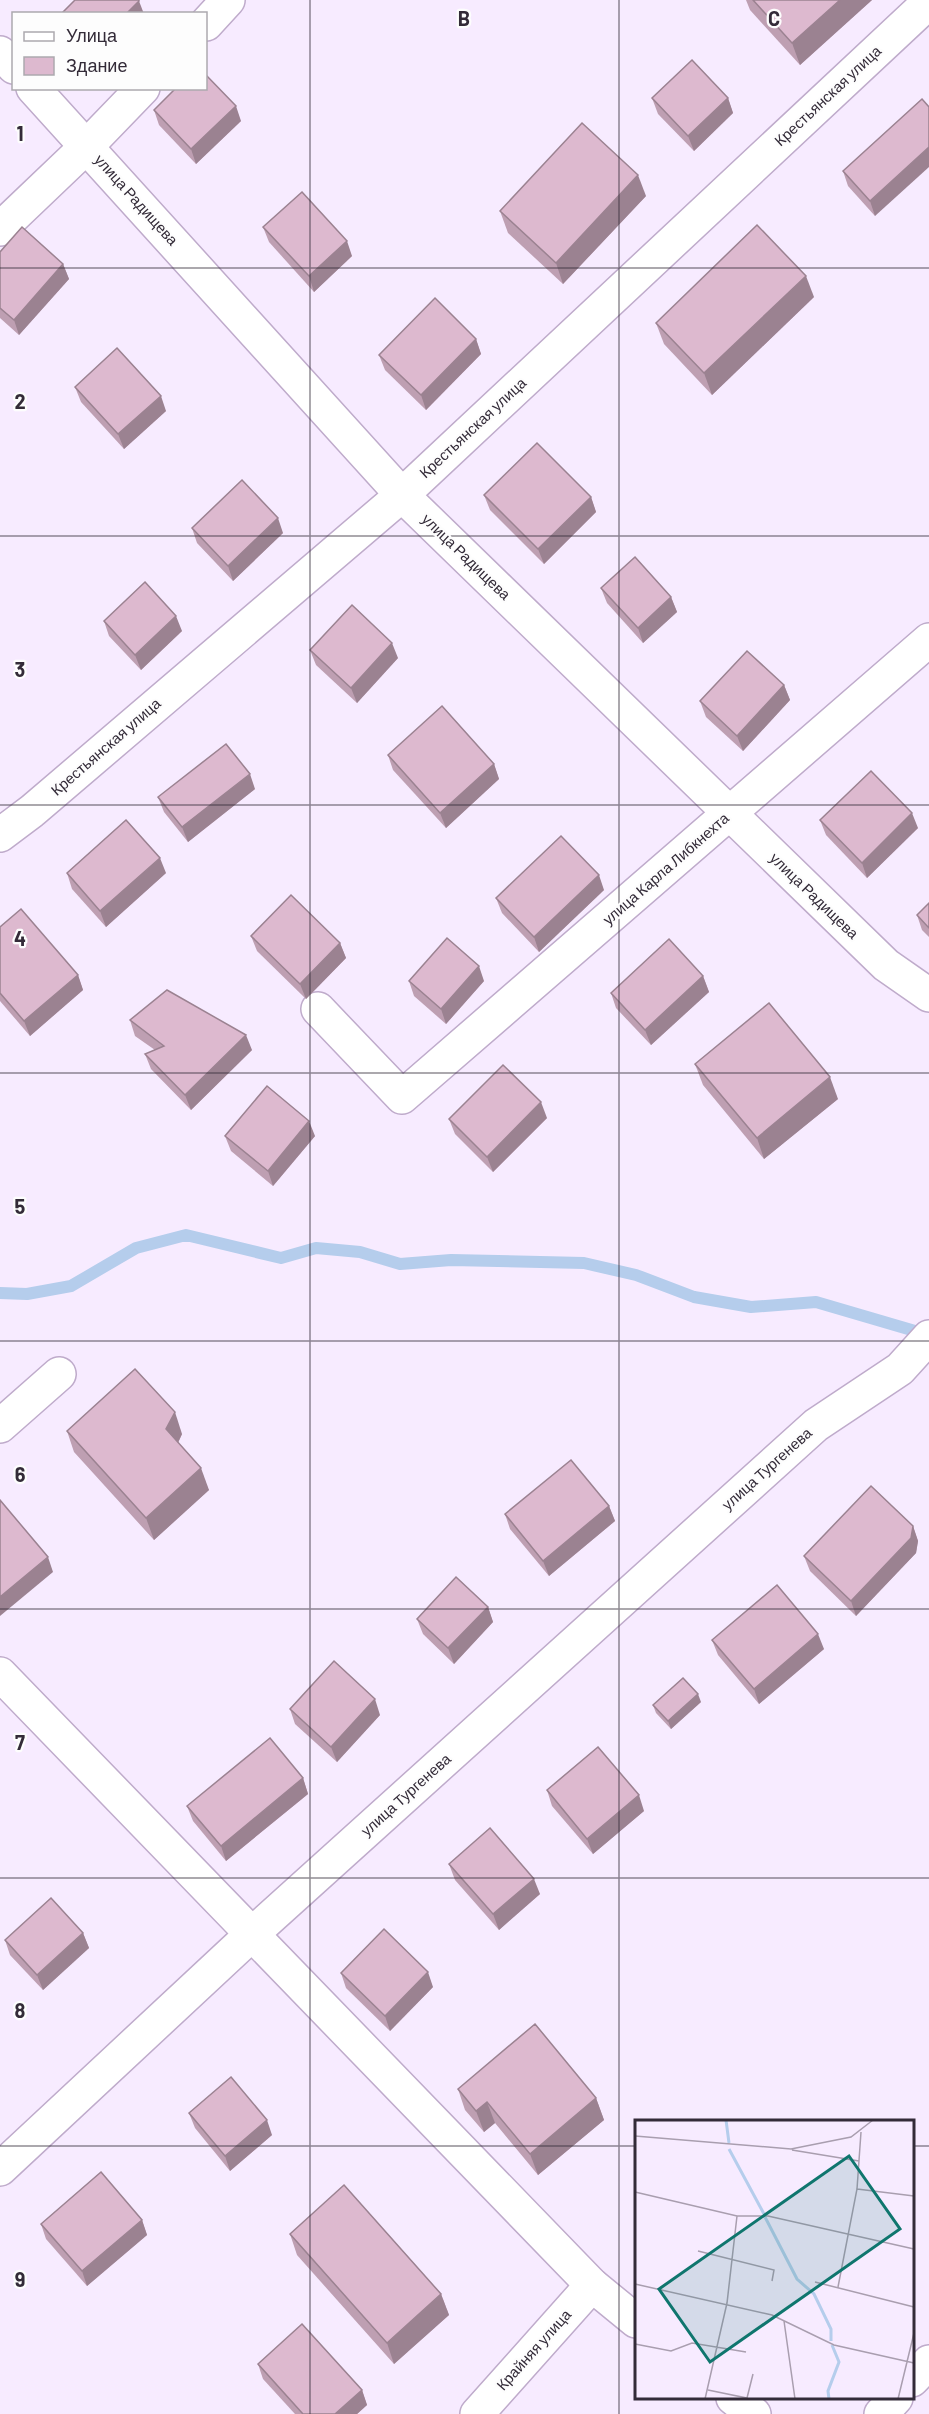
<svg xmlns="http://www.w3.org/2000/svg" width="929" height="2414" viewBox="0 0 929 2414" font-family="Barlow,sans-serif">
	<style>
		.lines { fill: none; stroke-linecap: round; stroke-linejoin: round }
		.stream { stroke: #b5cdec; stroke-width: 12 }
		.minor-casing { stroke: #bfabcb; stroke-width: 36 }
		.minor { stroke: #fff; stroke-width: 33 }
		.wall { fill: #be9fb2 }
		.shaded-wall { fill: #9b8291 }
		.building { fill: #ddb9cf; stroke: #9b8291; stroke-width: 1.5 }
		.grid { fill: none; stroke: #332b38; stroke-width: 1.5; stroke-opacity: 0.55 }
		.labels { text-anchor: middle; stroke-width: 4.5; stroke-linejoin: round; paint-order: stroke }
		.street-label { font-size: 15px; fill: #332b38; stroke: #fdfdfd }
		.inset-river { fill: none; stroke: #b5cdec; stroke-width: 3 }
		.inset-road { fill: none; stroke: #a99eaf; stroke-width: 1.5 }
		.view { fill: #0f766e; fill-opacity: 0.15; stroke: #0f766e; stroke-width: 3 }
		.inset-edge { fill: none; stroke: #332b38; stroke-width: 3 }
		.grid-label { font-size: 20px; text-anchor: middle; font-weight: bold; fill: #332b38; stroke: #fdfdfd; stroke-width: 4.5; stroke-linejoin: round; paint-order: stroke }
	</style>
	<rect width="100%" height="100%" fill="#f7ebff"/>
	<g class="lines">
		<path class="stream" d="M0,1293l27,1 44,-8 65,-38 50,-13 95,23 35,-10 44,4 40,12 51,-4 133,3 52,12 58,22 57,10 65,-5 99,29"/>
		<g class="minor-casing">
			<g id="minor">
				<path d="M206,24l22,-24"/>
				<path d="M0,53l14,14"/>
				<path d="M33,88l369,407 484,470 43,30"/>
				<path d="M0,229l87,-83 56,-58"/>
				<path d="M0,835l32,-24 370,-316 527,-493"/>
				<path d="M318,1009l84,88 527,-457"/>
				<path d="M0,1426l59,-52"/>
				<path d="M0,1674l592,611 44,36"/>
				<path d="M0,2169l251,-234 565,-510 84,-56 29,-32"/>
				<path d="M912,2380l17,-18"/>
				<path d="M733,2398l21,16"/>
				<path d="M477,2414l115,-129"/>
				<path d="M881,2414l15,-16"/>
			</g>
		</g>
		<use href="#minor" class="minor"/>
	</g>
	<g class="wall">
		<path d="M746,0h126l-72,65 -50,-55z"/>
		<path d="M652,98h76l5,15 -39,38 -36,-37z"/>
		<path d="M922,99l-47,117 -27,-30 -5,-15z"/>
		<path d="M154,110l87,11 -45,43 -37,-39z"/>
		<path d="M646,196l-83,88 -55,-51 -8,-22z"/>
		<path d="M263,227l89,29 -38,36 -45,-50z"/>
		<path d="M0,252l63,12 6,15 -50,56 -19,-17z"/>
		<path d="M814,297l-102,98 -48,-51 -8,-21z"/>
		<path d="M476,339l5,15 -55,56 -41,-40 -6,-15z"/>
		<path d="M75,387l91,24 -42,38 -43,-47z"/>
		<path d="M484,495l107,2 5,15 -52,52 -54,-54z"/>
		<path d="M192,528l91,5 -50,48 -36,-38z"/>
		<path d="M601,588l70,9 6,15 -34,31 -36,-40z"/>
		<path d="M104,621l78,10 -41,39 -32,-34z"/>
		<path d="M310,650l88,8 -41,45 -41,-38z"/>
		<path d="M784,685l6,15 -47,51 -37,-34 -6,-16z"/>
		<path d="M388,755l106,9 5,15 -53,49 -53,-58z"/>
		<path d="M255,789l-67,53 -24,-30 -6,-15z"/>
		<path d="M820,820l98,8 -51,50 -41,-43z"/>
		<path d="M67,873h99l-60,54 -34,-38z"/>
		<path d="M604,890l-65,62 -37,-39 -6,-15z"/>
		<path d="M929,903v34l-7,-7 -5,-15z"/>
		<path d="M0,927l78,48 5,15 -53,46 -30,-35z"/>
		<path d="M251,936l89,7 6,15 -40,41 -49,-48z"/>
		<path d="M703,976l6,16 -58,53 -35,-37 -5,-15z"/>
		<path d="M409,981h75l-38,43 -32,-28z"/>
		<path d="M130,1020l122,30 -61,60 -40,-41 -6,-15 10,-4 -20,-14z"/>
		<path d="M695,1064l143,35 -74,60 -61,-74z"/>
		<path d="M547,1118l-54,54 -38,-38 -6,-15z"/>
		<path d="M225,1136h90l-42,50 -42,-35z"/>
		<path d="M67,1431l115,3 -4,9 31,47 -55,50 -80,-88z"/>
		<path d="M609,1506l6,15 -66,55 -39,-47 -5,-15z"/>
		<path d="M913,1526l5,15 -2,12 -60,63 -46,-45 -6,-15z"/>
		<path d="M488,1607l5,15 -39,42 -31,-30 -6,-15z"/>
		<path d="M712,1640l112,9 -65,55 -41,-49z"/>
		<path d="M701,1702l-30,27 -15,-16 -3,-8z"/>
		<path d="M290,1709l90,6 -43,47 -42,-38z"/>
		<path d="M303,1778l5,16 -82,67 -33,-40 -6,-15z"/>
		<path d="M547,1790l97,21 -51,43 -41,-48z"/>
		<path d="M449,1864l91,30 -41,36 -44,-50z"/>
		<path d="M83,1933l6,15 -46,42 -33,-35 -5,-15z"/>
		<path d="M341,1973l92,14 -43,44 -44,-43z"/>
		<path d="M458,2089l138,9 8,22 -66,55 -43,-52 -11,9 -19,-22z"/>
		<path d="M189,2113l83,22 -42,36 -35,-43z"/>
		<path d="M142,2220l5,15 -60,51 -41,-47 -5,-15z"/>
		<path d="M290,2234l151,60 8,21 -55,49 -97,-109z"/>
		<path d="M258,2364l104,26 5,15 -10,9h-62l-32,-35z"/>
	</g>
	<g class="shaded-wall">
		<path d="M840,0h32l-72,65 -8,-22z"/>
		<path d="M139,1l5,13h-18z"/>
		<path d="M728,98l5,15 -39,38 -6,-15z"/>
		<path d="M236,106l5,15 -45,43 -5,-15z"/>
		<path d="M929,147v20l-54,49 -5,-15z"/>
		<path d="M638,175l8,21 -83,88 -7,-21z"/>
		<path d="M347,241l5,15 -38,36 -5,-16z"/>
		<path d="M63,264l6,15 -50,56 -5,-15z"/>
		<path d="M806,276l8,21 -102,98 -8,-22z"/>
		<path d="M476,339l5,15 -55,56 -5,-15z"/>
		<path d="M161,396l5,15 -42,38 -6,-15z"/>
		<path d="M591,497l5,15 -52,52 -6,-15z"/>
		<path d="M278,518l5,15 -50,48 -5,-15z"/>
		<path d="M671,597l6,15 -34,31 -5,-15z"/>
		<path d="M176,616l6,15 -41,39 -6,-15z"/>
		<path d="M392,643l6,15 -41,45 -6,-15z"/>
		<path d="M784,685l6,15 -47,51 -6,-15z"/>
		<path d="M494,764l5,15 -53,49 -6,-15z"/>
		<path d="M250,774l5,15 -67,53 -6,-15z"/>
		<path d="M912,813l6,15 -51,50 -5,-15z"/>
		<path d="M160,858l6,15 -60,54 -6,-16z"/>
		<path d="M599,875l5,15 -65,62 -5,-15z"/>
		<path d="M340,943l6,15 -40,41 -6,-15z"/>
		<path d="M479,966l5,15 -38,43 -5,-15z"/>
		<path d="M78,975l5,15 -53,46 -6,-15z"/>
		<path d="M703,976l6,16 -58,53 -6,-15z"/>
		<path d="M246,1035l6,15 -61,60 -6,-15z"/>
		<path d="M830,1077l8,22 -74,60 -7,-21z"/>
		<path d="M541,1102l6,16 -54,54 -6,-15z"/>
		<path d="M309,1121l6,15 -42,50 -5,-15z"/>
		<path d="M175,1412l7,22 -8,17 -8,-22z"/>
		<path d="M201,1468l8,22 -55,50 -8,-22z"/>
		<path d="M609,1506l6,15 -66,55 -6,-15z"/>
		<path d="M913,1526l5,15 -2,12 -60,63 -5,-15z"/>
		<path d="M48,1557l5,15 -53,44v-19z"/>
		<path d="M488,1607l5,15 -39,42 -6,-16z"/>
		<path d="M818,1634l6,15 -65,55 -5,-15z"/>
		<path d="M698,1694l3,8 -30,27 -3,-8z"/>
		<path d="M375,1699l5,16 -43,47 -6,-15z"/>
		<path d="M303,1778l5,16 -82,67 -5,-15z"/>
		<path d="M639,1795l5,16 -51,43 -6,-15z"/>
		<path d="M534,1879l6,15 -41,36 -6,-16z"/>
		<path d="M83,1933l6,15 -46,42 -6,-15z"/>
		<path d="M428,1972l5,15 -43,44 -5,-15z"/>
		<path d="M596,2098l8,22 -66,55 -8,-21z"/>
		<path d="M487,2102l8,21 -11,9 -8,-21z"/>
		<path d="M267,2120l5,15 -42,36 -5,-15z"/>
		<path d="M142,2220l5,15 -60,51 -5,-15z"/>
		<path d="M441,2294l8,21 -55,49 -7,-21z"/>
		<path d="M362,2390l5,15 -10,9h-22z"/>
	</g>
	<g class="building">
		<path d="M75,0h64v1l-13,13h-65z"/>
		<path d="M753,0h87l-48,43z"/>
		<path d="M692,60l36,38 -40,38 -36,-38z"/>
		<path d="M206,75l30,31 -45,43 -37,-39 22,-22h30z"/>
		<path d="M922,99l7,8v40l-59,54 -27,-30z"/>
		<path d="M582,123l56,52 -82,88 -56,-52z"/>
		<path d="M302,192l45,49 -38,35 -46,-49z"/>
		<path d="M757,225l49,51 -102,97 -48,-50z"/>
		<path d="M22,227l41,37 -49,56 -14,-12v-56z"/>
		<path d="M435,298l41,41 -55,56 -42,-40z"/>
		<path d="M117,348l44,48 -43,38 -43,-47z"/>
		<path d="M537,443l54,54 -53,52 -54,-54z"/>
		<path d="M242,480l36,38 -50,48 -36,-38z"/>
		<path d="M635,557l36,40 -33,31 -37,-40z"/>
		<path d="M145,582l31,34 -41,39 -31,-34z"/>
		<path d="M352,605l40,38 -41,45 -41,-38z"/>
		<path d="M747,651l37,34 -47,51 -37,-35z"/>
		<path d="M442,706l52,58 -54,49 -52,-58z"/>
		<path d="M226,744l24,30 -68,53 -24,-30z"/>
		<path d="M871,771l41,42 -50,50 -42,-43z"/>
		<path d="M126,820l34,38 -60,53 -33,-38z"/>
		<path d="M561,836l38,39 -65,62 -38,-39z"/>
		<path d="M291,895l49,48 -40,41 -49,-48z"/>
		<path d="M929,903v25l-12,-13z"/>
		<path d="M21,909l57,66 -54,46 -24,-28v-66z"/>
		<path d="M447,938l32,28 -38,43 -32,-28z"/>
		<path d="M669,939l34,37 -58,54 -34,-37z"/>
		<path d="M167,990l79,45 -61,60 -40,-41 19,-8 -34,-26z"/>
		<path d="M769,1003l61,74 -73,61 -62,-74z"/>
		<path d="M503,1065l38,37 -54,55 -38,-38z"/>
		<path d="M267,1086l42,35 -41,50 -43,-35z"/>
		<path d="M135,1369l40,43 -9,17 35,39 -55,50 -79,-87z"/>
		<path d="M571,1460l38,46 -66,55 -38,-47z"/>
		<path d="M871,1486l42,40 -2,12 -60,63 -47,-45z"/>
		<path d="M0,1500l48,57 -48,40z"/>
		<path d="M456,1577l32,30 -40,41 -31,-29z"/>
		<path d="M777,1585l41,49 -64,55 -42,-49z"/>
		<path d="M334,1661l41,38 -44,48 -41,-38z"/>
		<path d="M683,1678l15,16 -30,27 -15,-16z"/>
		<path d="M270,1738l33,40 -82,68 -34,-40z"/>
		<path d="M598,1747l41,48 -52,44 -40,-49z"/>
		<path d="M490,1828l44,51 -41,35 -44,-50z"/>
		<path d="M51,1898l32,35 -46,42 -32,-35z"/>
		<path d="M384,1929l44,43 -43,44 -44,-43z"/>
		<path d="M535,2024l61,74 -66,56 -43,-52 -11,9 -18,-22z"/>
		<path d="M231,2077l36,43 -42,36 -36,-43z"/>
		<path d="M101,2172l41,48 -60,51 -41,-47z"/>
		<path d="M344,2185l97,109 -54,49 -97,-109z"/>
		<path d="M302,2324l60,66 -27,24h-32l-45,-50z"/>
	</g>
	<path class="grid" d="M310,0v2414M619,0v2414M0,268h929M0,536h929M0,805h929M0,1073h929M0,1341h929M0,1609h929M0,1878h929M0,2146h636M912,2146h17"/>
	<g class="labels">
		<g class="street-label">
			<text transform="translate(828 96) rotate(-43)" y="5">Крестьянская улица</text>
			<text transform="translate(136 200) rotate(48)" y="5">улица Радищева</text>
			<text transform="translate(473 428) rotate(-43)" y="5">Крестьянская улица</text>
			<text transform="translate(466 557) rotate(44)" y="5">улица Радищева</text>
			<text transform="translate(106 747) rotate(-41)" y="5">Крестьянская улица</text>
			<text transform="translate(666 869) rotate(-41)" y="5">улица Карла Либкнехта</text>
			<text transform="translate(814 896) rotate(44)" y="5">улица Радищева</text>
			<text transform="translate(767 1469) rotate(-42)" y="5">улица Тургенева</text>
			<text transform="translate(406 1795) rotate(-42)" y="5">улица Тургенева</text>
			<text transform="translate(534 2350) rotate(-48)" y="5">Крайняя улица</text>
		</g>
	</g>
	<g transform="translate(635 2120)">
		<rect width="279" height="279" fill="#f7ebff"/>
		<path class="inset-river" d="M91,0l3,23M94,29l35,65M130,97l32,62 17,15 17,35v12M194,279l-1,-8 11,-29 -7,-17"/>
		<path class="inset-road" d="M0,16l156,13 60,-12 22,-17M157,30l67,11M222,69l57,7M0,72l102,24h31l146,33M63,131l76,19 -2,11M180,162l99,25M0,164l137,31 62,30 80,18M203,167l19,-98 4,-57M149,201l11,78M0,224l36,7 21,-8 54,9M73,270l39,8 6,-24M70,279l22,-96 10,-87M263,279l16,-66"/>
		<path class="view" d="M214,36l51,73 -190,133 -51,-73z"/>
		<rect width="279" height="279" class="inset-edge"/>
	</g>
	<g class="grid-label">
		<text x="464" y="26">B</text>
		<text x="774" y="26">C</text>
		<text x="20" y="141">1</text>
		<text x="20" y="409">2</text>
		<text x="20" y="677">3</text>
		<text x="20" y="946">4</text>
		<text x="20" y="1214">5</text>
		<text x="20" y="1482">6</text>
		<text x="20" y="1750">7</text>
		<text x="20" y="2018">8</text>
		<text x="20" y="2287">9</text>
	</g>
	<rect x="12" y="12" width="195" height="78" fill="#fdfdfd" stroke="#aca9ae" stroke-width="1.5"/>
	<rect x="24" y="32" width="30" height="9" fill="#ffffff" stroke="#aca9ae" stroke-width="1.5"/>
	<text x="66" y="42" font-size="18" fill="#332b38">Улица</text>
	<rect x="24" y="57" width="30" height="18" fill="#ddb9cf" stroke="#aca9ae" stroke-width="1.5"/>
	<text x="66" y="72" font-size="18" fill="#332b38">Здание</text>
</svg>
